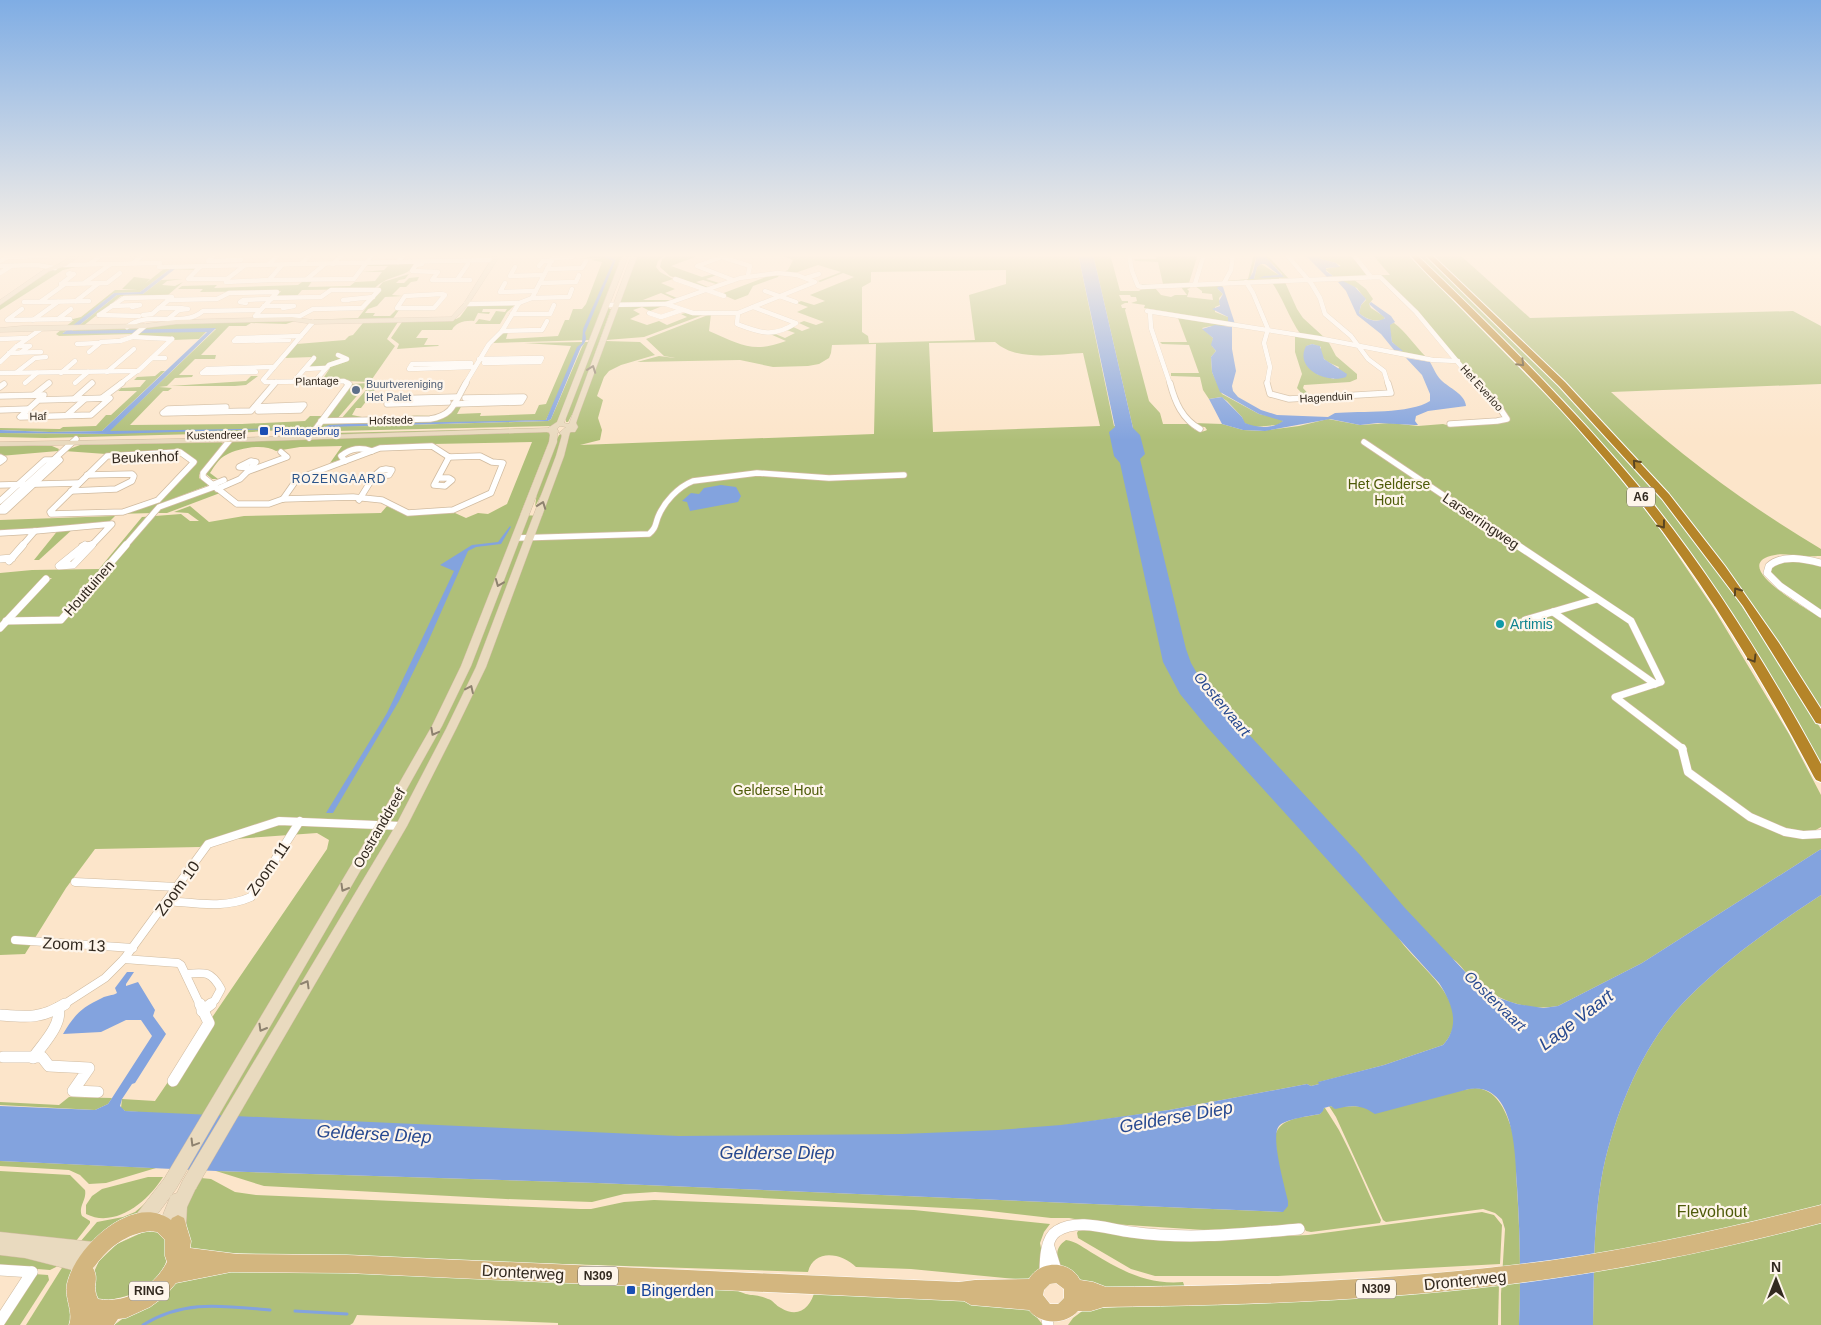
<svg xmlns="http://www.w3.org/2000/svg" width="1821" height="1325" viewBox="0 0 1821 1325" font-family="Arial,sans-serif">
	<style>
		.green { fill: #afbf79; fill-rule: evenodd }
		.water { fill: #83a3de }
		.lines { fill: none; stroke-linecap: round; stroke-linejoin: round }
		.stream { stroke: #83a3de; stroke-width: 3 }
		.street-far4-casing { stroke: #d0bba0; stroke-width: 5 }
		.street-far3-casing { stroke: #d0bba0; stroke-width: 7 }
		.street-far2-casing { stroke: #d0bba0; stroke-width: 8 }
		.street-far1-casing { stroke: #d0bba0; stroke-width: 9 }
		.street-casing { stroke: #d0bba0; stroke-width: 12 }
		.secondary-casing { stroke: #d0bba0; stroke-width: 1 }
		.primary-casing { stroke: #fff; stroke-width: 1 }
		.highway-casing { stroke: #fff; stroke-width: 2 }
		.street-far4 { stroke: #fff; stroke-width: 4.5 }
		.street-far3 { stroke: #fff; stroke-width: 5.5 }
		.street-far2 { stroke: #fff; stroke-width: 7 }
		.street-far1 { stroke: #fff; stroke-width: 8 }
		.street { stroke: #fff; stroke-width: 11 }
		.secondary { fill: #e9dabf; fill-rule: evenodd }
		.primary { fill: #d3b67f; fill-rule: evenodd }
		.highway { fill: #b58529; fill-rule: evenodd }
		.oneway { stroke: #594522 }
		.oneway2 { stroke: #8e826f }
		.service-dot { fill: #5c6f8a; stroke: #fef5ea; stroke-width: 2 }
		.transit-dot { fill: #1a4fb4; stroke: #fef5ea; stroke-width: 2 }
		.culture-dot { fill: #0f9aa8; stroke: #fef5ea; stroke-width: 2 }
		.labels { text-anchor: middle; stroke-width: 4.5; stroke-linejoin: round; paint-order: stroke }
		.far-street-label { font-size: 11px; fill: #32291f; stroke: #fef5ea }
		.far-service-label { font-size: 11px; fill: #4e5e75; stroke: #fef5ea; text-anchor: start }
		.far-transit-label { font-size: 11px; fill: #164399; stroke: #fef5ea; text-anchor: start }
		.far-neighbourhood-label { font-size: 12px; letter-spacing: 1px; fill: #2b5489; stroke: #fef5ea }
		.shield { fill: #fef5ea; stroke: #6f665c; stroke-width: 1 }
		.shield-label { font-size: 12px; font-weight: bold; fill: #32291f }
		.street-label { font-size: 14px; fill: #32291f; stroke: #fef5ea }
		.park-label { font-size: 14px; fill: #4e5b09; stroke: #fef5ea }
		.culture-label { font-size: 14px; fill: #0d838f; stroke: #fef5ea; text-anchor: start }
		.water-label { font-size: 15px; font-style: italic; fill: #26488f; stroke: #fef5ea }
		.near-street-label { font-size: 16px; fill: #32291f; stroke: #fef5ea }
		.near-park-label { font-size: 16px; fill: #4e5b09; stroke: #fef5ea }
		.near-transit-label { font-size: 16px; fill: #164399; stroke: #fef5ea; text-anchor: start }
		.near-water-label { font-size: 18px; font-style: italic; fill: #26488f; stroke: #fef5ea }
	</style>
	<rect width="100%" height="100%" fill="#fce5ca"/>
	<g class="green">
		<path d="M592,254l21,4 -9,-4h19l-33,86 -98,3 12,-10 4,-1 -2,7 52,-3 7,-16h4l4,-11h9l4,-5 16,-42 -11,-2 9,-2 -20,1 10,-2z"/>
		<path d="M637,254h28l-7,7 -2,6 4,5 13,7 -12,4 14,6 -10,4 12,5 -3,1 -13,-6 -18,7h28l-5,2 -46,1z"/>
		<path d="M669,254h28l-4,2 2,1 -24,9 31,11 11,-3 4,1 -11,4 13,4 -3,1 -13,-4 -7,2 12,5 -2,1 -36,-12 -10,-9 2,-8z"/>
		<path d="M778,254h300l36,172 19,2 -40,-174h17l10,37h19l3,-2 13,-1 6,7 10,2 4,-2h12l-6,-8 9,-1v2h-3l3,1h-3l2,2 -2,6 26,3 -1,-6 -10,-1v-2l-7,-5h28l-5,3 5,5 -4,4 1,7 -5,2v5l13,5v5l-84,-14 1,-3 -14,-2 6,-2 -1,-4h-5l-1,-2h-11l3,6h6v2h-3l-4,2 1,3h4l-1,2 24,91 11,12 3,11h26c5,6 10,10 18,6l-2,-3 -10,-1 -1,-3 28,1 21,6 18,1 38,-5 29,-7 32,6 30,-2 28,3 25,-2 11,3 12,-5h40l-21,-34 -6,-3 -86,-98 -20,-12h17l-18,-21h35l153,155 48,54 50,63 56,83 75,125 32,61v32l-7,4 7,5v13l-179,114 -84,43c-32,6 -65,-7 -88,-29 -6,-6 -11,-15 -19,-19 -16,-9 -36,-14 -53,-21 19,30 81,68 45,108l-59,20 -65,17v2l-8,2 -4,-2 -138,26 -152,22 -385,17 -507,-38 -4,-3 1,-9 33,2 172,-252 2,-9 -12,-7 -109,8 -8,6 -105,2 -29,39 -41,66 -25,1v-324l41,-45 11,-8h-10l-42,45v-50l32,-3 67,-1 43,-52 39,-3 9,7h9l-11,-8 -14,-1 16,-6 19,16 35,-6 137,-3 6,-7 12,6h6l-1,3 51,-2 11,5 12,-5 10,1 19,-10 25,-62 -152,3 -11,4 -23,1 -7,10 -9,3 12,-17 -42,1 -24,4c-12,-8 -38,-3 -50,4 -7,3 -12,12 -16,18l8,6h-6l-6,-5 26,-32 4,-1 311,-9 3,2v5l-30,76 22,1 26,-75v-6l5,-5 32,-89 35,1 15,13 -34,10 -12,6 -5,6 -7,19 6,4 -5,18 4,12 -2,10 -20,5 294,-11 2,-90 -44,1 -1,8 -2,5 -10,6 -11,2 -35,1 -33,-7 -103,2 22,-6 16,2 -11,-2 -18,-17 62,-24 3,-1 -2,17c31,13 43,23 77,10l-16,-7 3,-1 12,5 10,-5 -11,-4 7,-3 11,5 8,-3 -11,-5 5,-2 12,4 8,-3 -27,-10 11,-5 -11,-4 4,-2 13,4 11,-4 -15,-6 44,-18 -11,-4 -23,9 -2,-1 23,-9 -23,-7 -23,8 -12,-1 5,-2 5,-10zM1006,270v14l-37,11 6,45 -106,3 -1,-7 -6,-4v-45l9,-5v-10zM995,342c22,20 61,12 88,11l17,73 -167,6 -4,-89z"/>
		<path d="M1156,254h42l-9,29 -47,3 -1,-2h22l-5,-22 -23,-1 -1,-2h22z"/>
		<path d="M1254,254h3l-7,25h4l3,-12 4,-3 21,13v-3l-19,-20h3l23,25 -10,-1v1l-52,3 -1,-1 22,-2z"/>
		<path d="M1318,254h33l16,22 -38,2 -1,-1 5,-1 -8,-7 16,-3 -5,-3 -15,-4z"/>
		<path d="M1413,254h12l147,143 67,73 46,56 56,79 80,124v45l-97,-167 -93,-125z"/>
		<path d="M1430,254h29l71,64 263,-7 28,15v58l-210,8c65,60 134,112 210,157v7c-6,0 -13,1 -19,0 -10,0 -18,-3 -27,-1 -50,9 34,55 46,63v94l-172,-237z"/>
		<path d="M461,263l-44,1c-12,15 -30,10 -43,25l-72,1 -6,7h-20l5,-6 -81,1 3,-3h-25l4,-3 35,-1 -3,3 84,-3 4,-3 10,-1 -4,6 42,-1 5,-4 20,-1 7,-9h-20l22,-2 4,-4h-21l2,-2z"/>
		<path d="M66,265v2l4,-2 6,2 -13,3 -63,40v-6l50,-33z"/>
		<path d="M165,268h32l-2,2 -25,-1 -30,23 -26,1 -42,34h-7l9,-7h-5l12,-3 34,-27h22l-15,-1 12,-12 16,2 -4,4z"/>
		<path d="M409,274l-4,5 -6,1 -3,3h8l5,-5 10,-1 -2,4 -6,1 -5,5h-6l-8,8 11,1 -18,1 -8,9 -9,3 -3,4h10l-2,3h17l6,-6h3l-7,10h-86l52,-2 23,-29h-4l6,-7z"/>
		<path d="M771,275h8l-1,2 -25,9 -5,9 -13,5 -14,-6z"/>
		<path d="M183,279l-16,2 -5,4 13,1 8,-4 -15,13 -47,1 -38,30 -6,1 40,-32 26,-1 18,-14z"/>
		<path d="M1353,279l13,10 7,10 -4,5 2,4 14,9 -2,3c-9,2 -17,-1 -24,-7l2,-8 5,-5 -9,-12 -21,-8z"/>
		<path d="M1284,280l13,29 6,9 23,21 -25,-4c-12,-17 -18,-37 -30,-54z"/>
		<path d="M515,305l-8,7 -7,12h-25l4,-5 11,2 6,-10 9,1 2,-3h-24l-1,3h8l-1,2 -11,-1 -4,8c-9,-1 -19,2 -22,9h-30l-6,8h12l-4,7h15l-1,1 -41,3 2,-5 -8,-6 11,-16 54,-3 4,-2 8,-11z"/>
		<path d="M665,305l-15,6 -8,-4 -9,3 7,4 -10,5 17,6 12,-4 8,4 20,-8 -6,-3 5,-1 17,2 -59,22 -38,3 12,-33z"/>
		<path d="M608,308l3,1 -36,100 -7,13h-2v-6z"/>
		<path d="M1178,318l53,8h-20l-9,2 11,10 -1,8 4,5 -5,6 1,15 10,22 37,20 23,5 1,3 -6,3 -23,2 -10,-4 -2,-6 -15,-16 -6,-4 -12,2 -6,-9 -3,-13 -29,-1v-3h28l-10,-28 -27,-1 -2,-2h27z"/>
		<path d="M295,321l-9,3 -35,-1 -5,3h-17l-28,29h15l-1,4h-20l-16,16h14l-1,2 -17,1 -8,8 -8,1 13,1 -4,3h-5l-33,34 112,-1 63,-3 5,-5h12l-10,12 -76,5 -191,5 -45,-1v-4l106,1 110,-105 -145,3 3,-3 73,-2 24,-4z"/>
		<path d="M398,322l-11,17 8,7 -25,36 -48,-2 8,-12h-23l6,-11 -29,1 13,-14 48,-4 4,-4 4,-1 10,-12z"/>
		<path d="M1394,323c12,9 21,23 32,34l-31,-5 -1,-2 8,1 -10,-9 -3,-18z"/>
		<path d="M62,329h7l-6,4 144,-2 -8,8 -26,1 2,-2 -37,-1 -5,-3 -74,2 -3,-2z"/>
		<path d="M1295,335l33,6 8,15 21,18v5l-7,3 -46,3 -1,3 8,9h-6l-8,-9 5,-14 -7,-22zM1312,344l9,3c-2,13 9,16 18,20l-5,12 -17,-5 -10,-28z"/>
		<path d="M583,342l-37,78 -210,7 212,-6 3,-2 31,-72 3,-5h4l-30,80 -6,4 -217,5 -18,-2 5,-6 105,-4 34,-14 -5,9 24,-1 -1,3 55,-2 4,-9 7,-1 25,-58 -47,-3z"/>
		<path d="M161,371h4l-63,60 -52,1 -50,-2v-2l60,1 3,-2 33,-1 10,-11h5l26,-24h-19l3,-3 19,-1 6,-7h-12l3,-3 18,-1z"/>
		<path d="M251,376h7l-12,9 -11,1h-65l76,-5z"/>
		<path d="M368,383l-31,36h-11l25,-35z"/>
		<path d="M372,383h8l-19,25h-5l-4,7 10,2 80,-2 -101,4z"/>
		<path d="M547,428l-229,7 14,-2z"/>
		<path d="M561,434l1,5 -17,48 -10,20c2,-24 14,-50 24,-72z"/>
		<path d="M220,442l3,1 -24,32v3l10,7 -47,18 -9,10 -37,1 40,-13 36,-38 -15,-11 -71,2 -42,-3 16,-6z"/>
		<path d="M0,446h52l7,3 -1,2 -58,5z"/>
		<path d="M212,487l8,6 -53,20h-11l6,-6z"/>
		<path d="M115,516l-5,5 -110,11v-12z"/>
		<path d="M75,527l-36,33h-5l25,-31z"/>
		<path d="M1782,559l39,5v47l-43,-28 -10,-10 5,-11z"/>
		<path d="M1821,895v430h-228c1,-51 0,-105 10,-155 13,-60 40,-127 84,-171 39,-40 87,-73 134,-104z"/>
		<path d="M1475,1088c21,1 30,21 36,39 7,20 4,40 6,61 3,46 4,91 2,137h-18v-31l4,-65 -3,-10 -7,-6 -12,-4 -97,13 -3,-2 -47,-103 -7,-11c11,2 24,-1 36,1z"/>
		<path d="M69,1097l43,1 -4,6 -13,6 -95,-5v-3l59,3z"/>
		<path d="M1324,1108h1c6,10 13,19 18,30 14,27 25,55 38,82l-1,3 -69,9 -5,-1 -5,-8 -19,4 -78,3 -107,-7 -28,-5h-18l-70,-8 -326,-18 -31,2 -32,8 -86,-3 -242,-13 -48,-15 381,12 686,29 -8,-75c4,-20 27,-19 45,-23z"/>
		<path d="M0,1161l154,7h2l-50,15 -17,1 -9,-9 -11,-5 -69,-4z"/>
		<path d="M0,1171l70,4 15,15c2,10 -7,16 -3,26l8,5v2l-14,18 -76,-4z"/>
		<path d="M148,1177h15c-14,23 -47,52 -77,37v-9l6,-9 10,-7z"/>
		<path d="M201,1178l10,1 24,13 21,3 324,14h11l33,-7 30,-2 260,10 136,14 -6,8 -4,11 3,16 -6,16 -11,5 -115,-11 -55,-2c-14,-14 -42,-19 -48,5l-616,-20c-15,-23 -7,-37 0,-62l4,-1z"/>
		<path d="M148,1201l2,5 -61,39 -9,-3 17,-20 26,-5 12,-5z"/>
		<path d="M1482,1212l12,3 8,10 -2,39 -222,12h-123l-24,-7 -53,-31 -1,-5 2,-4 173,9 34,-2 22,-1z"/>
		<path d="M150,1229l5,1 11,8c0,6 2,13 1,19 -4,32 -43,42 -68,44l-7,-9 1,-18 6,-13 18,-17z"/>
		<path d="M1066,1240c10,1 19,9 28,14 28,17 54,31 89,28l3,9 -105,-4c-12,-11 -37,-32 -15,-47z"/>
		<path d="M0,1250l61,11 -5,6 -6,3 -50,-4z"/>
		<path d="M65,1263l8,9 3,53h-50z"/>
		<path d="M252,1268l480,19c17,12 21,5 36,12 5,1 8,7 13,9 18,11 30,-1 34,-18l211,14 17,21h-485v-2l-201,-8 -4,8 -3,2h-236l62,-45z"/>
		<path d="M34,1274l14,1 1,5 -29,45h-19z"/>
		<path d="M1499,1284l-1,41h-430l5,-7 12,-9z"/>
	</g>
	<g class="water">
		<path d="M599,254h5l12,6 -31,73c2,6 1,9 -4,14l-30,72 -3,2 -224,6 5,-2 17,-1 200,-4 31,-73 5,-4 1,-14 30,-68z"/>
		<path d="M1078,254h15l40,174 7,7 5,19 -5,5 2,8 44,182 5,14 14,24 156,169 43,51 67,71 28,20 18,6 26,4 15,-2 84,-43 179,-114v46c-47,31 -95,64 -134,104 -44,44 -71,111 -84,171 -10,50 -9,104 -10,155h-74c2,-47 1,-92 -2,-139 -2,-29 -1,-105 -48,-97l-94,25c-14,-10 -24,-9 -40,-5l-4,-3 -7,2 -1,3 -3,3c-10,2 -35,5 -41,12 -9,10 6,61 9,75v5l-5,6 -686,-29 -381,-12 -216,-10v-55l95,4 13,-6 4,-6 40,-62 -11,-16h-15l-25,12 -38,2c12,-20 18,-26 39,-36 5,-3 10,-2 15,-5l-2,-5 12,-16h7l-8,12v2l12,-4 17,28 -2,6 13,18 -31,49 -3,1 -10,15 -2,7 5,5 554,25 223,-2 96,-4 63,-5 108,-15 138,-26 4,2 8,-2 -1,-2 66,-17 59,-20c18,-20 9,-42 -4,-62l-232,-256 -27,-33 -17,-32 -43,-199 -6,-7 -5,-24 6,-5z"/>
		<path d="M1257,254h6l21,23 -25,1 5,-2 15,-1 -14,-11h-4l-4,3 -3,12h-5l4,-7z"/>
		<path d="M1304,254h14l3,5 15,4 4,4 -14,1v3l7,5 -6,1z"/>
		<path d="M170,269h5l-32,25 -26,1 -45,36 144,-3 -106,103 198,-3 -197,6 -111,-1v-3l50,2 52,-1 105,-99 -145,2 52,-41 26,-1z"/>
		<path d="M1343,281l12,6 11,12 -5,6 -2,8c7,6 17,11 26,5l-16,-14 2,-2 20,14 4,6 -5,3 2,17 11,9 -9,-1 -13,-16 -24,-19 -11,-24 -8,-9z"/>
		<path d="M1219,286l4,1 12,37 -7,-2v-5l-16,-8 8,-3 -1,-5 4,-7 -6,-6z"/>
		<path d="M1215,325l17,2v22l4,22 -4,15 1,5 5,6 23,13 16,5 51,2 7,-4c26,-2 75,1 95,-12v-7l-8,-19 -16,-17 24,4c3,5 6,13 11,18 8,8 24,14 25,26l-38,5 -12,5 -1,5 3,4h-3l-37,-2 -18,2 -30,-6 -65,12 -22,-1 -21,-6 -13,-25 13,-2 20,20 3,6c11,5 28,6 38,-2l-24,-7 -39,-22 -8,-20 -1,-15 5,-6 -5,-6 2,-7 -11,-9z"/>
		<path d="M1312,344l8,2 4,13 23,15 -1,3c-19,7 -52,-8 -40,-31z"/>
		<path d="M721,485l15,2 5,9 -3,6 -48,9 -3,-9 -5,-1 9,-8 8,1 5,-6z"/>
		<path d="M510,526l1,1 -10,17 -25,3 -8,4 -41,93 -28,57 -66,112h-7l61,-100 67,-142 -14,-6 32,-20 26,-3z"/>
	</g>
	<g class="lines">
		<g class="stream">
			<path d="M295,1311l52,3"/>
			<path d="M143,1325c41,-26 81,-19 127,-15"/>
		</g>
		<g class="street-far4-casing">
			<g id="street-far4">
				<path d="M215,254l-7,7 33,-1"/>
				<path d="M1129,254l3,17 6,15 4,1 238,-10 36,35 60,72"/>
				<path d="M1286,254l25,29 9,15 5,16 26,22 17,23 16,12 4,13"/>
				<path d="M1353,254l18,23"/>
				<path d="M431,255l7,-1"/>
				<path d="M553,258l19,-1 4,-3"/>
				<path d="M0,261l8,-4 39,-1"/>
				<path d="M398,262l7,-8"/>
				<path d="M89,264l13,-9 42,-1 -11,9"/>
				<path d="M301,264l10,-10"/>
				<path d="M333,264l9,-10"/>
				<path d="M422,264l-6,1 -4,6 26,1 -6,8h38"/>
				<path d="M64,265l96,-2"/>
				<path d="M268,265l11,-11"/>
				<path d="M0,266l37,-1 18,3"/>
				<path d="M244,266l-17,13 -1,3 43,-2 13,-15"/>
				<path d="M539,266l4,-5h9"/>
				<path d="M159,267l335,-7"/>
				<path d="M200,267l-12,12h39"/>
				<path d="M515,267l-5,9 34,-1"/>
				<path d="M547,269l35,-1 4,-7"/>
				<path d="M0,273l11,-7"/>
				<path d="M778,273l19,2 18,7 -77,31h-45l-27,-9 74,-26z"/>
				<path d="M806,278l13,-4"/>
				<path d="M307,279l18,-15"/>
				<path d="M675,279l49,17"/>
				<path d="M269,280l85,-1 19,-25"/>
				<path d="M457,280l11,-16"/>
				<path d="M733,280l-36,-14 25,-9 28,9 -2,9"/>
				<path d="M1246,282l7,11 15,36 -4,14 6,24 -3,17"/>
				<path d="M84,283l27,-19"/>
				<path d="M505,283l-5,9 36,-1"/>
				<path d="M540,283l36,-1 3,-7"/>
				<path d="M1224,283l7,-13 2,-16"/>
				<path d="M61,284l46,-1 13,-10"/>
				<path d="M61,284l13,-10h-6l2,-1"/>
				<path d="M65,284l-25,18 49,-1"/>
				<path d="M1195,284l9,-30"/>
				<path d="M331,290h48l-17,18 -49,1 -13,7h-45l17,-18 49,-1z"/>
				<path d="M765,291l31,11"/>
				<path d="M442,294l3,1 -11,13h-37l8,-12z"/>
				<path d="M532,298l37,-1 3,-8"/>
				<path d="M169,300l48,-1 12,-6 48,-1 -5,6"/>
				<path d="M349,300h-6l30,-3"/>
				<path d="M76,301l23,-18"/>
				<path d="M24,302h16"/>
				<path d="M246,303l-6,-1 3,-2 28,-1"/>
				<path d="M466,304l53,-1"/>
				<path d="M606,305l60,-1"/>
				<path d="M112,306l28,-1 -8,2"/>
				<path d="M264,306h30l-11,2"/>
				<path d="M159,308h21l-1,2"/>
				<path d="M22,309l-15,11 63,-1"/>
				<path d="M1147,311l171,27 115,22 25,1"/>
				<path d="M1150,312l1,16 19,56"/>
				<path d="M649,313l12,4 21,-7"/>
				<path d="M738,313l-1,11c24,9 36,14 59,-1l-43,-16"/>
				<path d="M512,314h38l4,-9"/>
				<path d="M99,315l25,-17 48,-1 -20,17 -9,1"/>
				<path d="M99,315l40,1"/>
				<path d="M58,319l13,-10"/>
				<path d="M168,319l11,-9 9,-1 -8,-1"/>
				<path d="M33,320l25,-18"/>
				<path d="M313,322l-50,58 2,2 79,-1 5,3"/>
				<path d="M127,327c21,-18 55,2 76,-16l57,-1"/>
				<path d="M502,331l40,-1 5,-9"/>
				<path d="M132,337l40,2"/>
				<path d="M0,339l27,-1"/>
				<path d="M289,340l-55,1 3,-3 64,-2"/>
				<path d="M77,344l22,-1"/>
				<path d="M17,346h13l-9,6"/>
				<path d="M89,352l12,-10 19,-1 12,-4 13,-11"/>
				<path d="M9,353l32,-1"/>
				<path d="M152,358h13"/>
				<path d="M479,359l63,-1 -2,4 -56,1"/>
				<path d="M0,362l17,-16 24,-17"/>
				<path d="M471,363l-59,1 -3,5 65,-2"/>
				<path d="M305,369l20,-1"/>
				<path d="M17,372l18,-14 11,-1"/>
				<path d="M107,372l27,-23"/>
				<path d="M256,372l-54,1 5,-4 67,-2"/>
				<path d="M0,373l138,-2 34,-32"/>
				<path d="M61,373l14,-12"/>
				<path d="M295,380l19,-22"/>
				<path d="M315,381l14,-16 18,-6 -9,-4"/>
				<path d="M25,383l12,-10"/>
				<path d="M75,383l13,-11"/>
				<path d="M120,384l17,-13"/>
				<path d="M274,384l2,-2"/>
				<path d="M465,384l24,-40 13,-13 17,-28 13,-5 23,-44"/>
			</g>
		</g>
		<g class="street-far3-casing">
			<g id="street-far3">
				<path d="M1170,383c5,19 12,36 30,46"/>
				<path d="M1267,383l3,11 19,5 102,-6 -3,-10"/>
				<path d="M0,387l4,-3"/>
				<path d="M34,395l15,-12"/>
				<path d="M0,396l44,-1 -24,22 71,-2 19,-17 -70,2"/>
				<path d="M102,398l20,-15"/>
				<path d="M74,399l18,-16"/>
				<path d="M448,402l-61,2 3,-5 67,-2"/>
				<path d="M454,404l67,-2 3,-5 -59,1"/>
				<path d="M226,407l-58,2 -5,4 88,-2 24,-28"/>
				<path d="M255,407l49,-2 -4,5 -42,1"/>
				<path d="M0,410l29,-1"/>
				<path d="M67,415l18,-16"/>
				<path d="M321,421l109,-2c24,-4 24,-16 36,-36"/>
				<path d="M1450,424l47,-3 10,-2 -12,-18 -20,-18"/>
				<path d="M234,435l-31,38v4l34,27h32l14,-5 70,-2 29,3 26,13 45,-3 38,-17 12,-30 -11,-1 -12,-6 -31,1"/>
				<path d="M309,438l40,-54 -2,-1"/>
				<path d="M1364,442l155,104"/>
				<path d="M180,452l14,10 -36,38 -35,12 -72,2 -1,-2 57,-56z"/>
				<path d="M0,457l4,2 -4,3"/>
				<path d="M251,461l5,1 -5,6 -12,-1z"/>
				<path d="M345,461l-4,-5c10,-8 19,-9 31,-5"/>
				<path d="M386,469l6,1 -3,5 -15,1 7,-6z"/>
				<path d="M249,471l38,-14 -6,-5"/>
				<path d="M438,478h11l3,2 -7,6 -11,-1 15,-28"/>
				<path d="M0,485l79,-2"/>
				<path d="M212,485l12,-5"/>
				<path d="M217,489l23,-10 11,-11"/>
				<path d="M71,491l45,-2 16,-8 2,-5 -2,-2 -45,1"/>
				<path d="M283,499l14,-20 83,-31 52,-2 17,11"/>
				<path d="M359,500l15,-24"/>
				<path d="M0,501l45,-41h9"/>
				<path d="M0,509l76,-70"/>
				<path d="M0,511h5l55,-51"/>
				<path d="M35,531l77,-7 -19,20"/>
				<path d="M0,533l35,-2 -13,15"/>
				<path d="M517,538l132,-4c7,-6 6,-9 9,-17 6,-15 20,-30 35,-36l64,-8 72,5 75,-3"/>
				<path d="M82,546l11,-2"/>
				<path d="M91,546l2,-2"/>
				<path d="M125,546l34,-39 55,-20"/>
			</g>
		</g>
		<g class="street-far2-casing">
			<g id="street-far2">
				<path d="M85,545l-26,21 14,-1 19,-20"/>
				<path d="M1517,545l114,76 30,61 -46,15 68,52"/>
				<path d="M0,559l12,-1"/>
				<path d="M9,561l14,-16"/>
				<path d="M1821,563c-16,-4 -39,-9 -52,3l-2,7 13,13 41,28"/>
				<path d="M1553,612l102,72"/>
				<path d="M1525,620l72,-21"/>
				<path d="M6,621l55,-1 65,-75"/>
				<path d="M0,628l46,-49"/>
			</g>
		</g>
		<g class="street-far1-casing">
			<g id="street-far1">
				<path d="M1682,748l6,24 62,45 35,15 18,3 18,-1"/>
				<path d="M75,882l102,5"/>
				<path d="M167,901c28,2 57,8 84,-4l49,-76"/>
				<path d="M15,940l118,8"/>
				<path d="M124,959l54,4 3,2 19,40"/>
				<path d="M186,974c19,-2 25,-3 35,15l-6,11 -6,5"/>
				<path d="M63,1005l42,-27 19,-19 84,-115 71,-23 122,5"/>
			</g>
		</g>
		<g class="street-casing">
			<g id="street">
				<path d="M202,1011l9,-7"/>
				<path d="M0,1015c27,2 41,4 65,-11"/>
				<path d="M3,1057h39l7,9 40,2 -16,23 25,1"/>
				<path d="M33,1058c9,-13 30,-34 25,-50"/>
				<path d="M173,1081l36,-58 -9,-19"/>
				<path d="M1049,1247l8,26"/>
				<path d="M0,1270l32,2"/>
				<path d="M1045,1274c0,-12 0,-36 12,-43 21,-13 51,-2 74,1 57,8 111,2 168,-3"/>
				<path d="M1046,1313l2,12"/>
				<path d="M0,1321l32,-49"/>
			</g>
		</g>
		<g class="secondary-casing">
			<g id="secondary">
				<path d="M75,254h7l-16,12 -17,5 -49,34v-5l45,-31 12,-4z"/>
				<path d="M495,254h6l-33,51 -15,16 -140,3 -21,-3 -116,3 -31,4 -145,4v-4l22,-2 123,-2 31,-4 116,-3 21,3 138,-3 13,-14z"/>
				<path d="M623,254h6l-65,169 5,1 63,-170h6l-59,160 -3,9 2,4 -3,5h-5l-6,24 -78,211 -30,62 -49,97 -212,364 -8,17 -1,17 -2,6 -6,2 -5,-2 -1,3 -6,2 -6,-2 -2,-6 13,-32 6,-2 6,-13 213,-355 50,-96 30,-62 80,-211 6,-21 -3,-2 7,-6 -6,-1 -3,3 2,3 -2,2v8l-86,224 -29,60 -57,102 -209,361 -29,39 -6,2 -6,-2 -2,-6 2,-6 29,-37 213,-357 55,-96 29,-60 88,-224 1,-7 -1,-3h-5l-314,10 -230,4v-4l230,-4 318,-10 9,-6z"/>
				<path d="M0,1232l94,10 6,2 2,6 -2,6 -6,2 -9,-1 5,2 2,6 -2,6 -6,2 -59,-15 -25,-3z"/>
			</g>
		</g>
		<g class="primary-casing">
			<path id="primary" d="M1821,1205v18c-88,23 -176,42 -266,55 -149,22 -300,27 -451,29l-13,4h-13c-12,14 -38,14 -49,-1l-58,-5 -7,-4 -617,-28 -116,-1 -55,11 -11,13 -15,11 -24,11 -8,1 -4,6h-45c5,-14 -5,-27 -2,-41 8,-37 66,-92 104,-64l1,-2 6,-3 6,3 7,23 -1,7 47,6 110,1 612,27 16,-2 54,-1c11,-19 41,-19 51,1l13,2 13,5c150,-1 300,-7 448,-27 91,-13 179,-33 267,-55zM150,1231l7,1 8,8v16l2,6c-13,25 -40,42 -69,37 -7,-14 2,-19 -5,-31l2,-2c14,-19 31,-32 55,-35zM1056,1283l8,6v9l-6,6h-8l-7,-9 1,-5 6,-6z"/>
		</g>
		<g class="highway-casing">
			<g id="highway">
				<path d="M1409,254h7c82,79 163,159 235,247 65,81 120,171 170,263v18l-5,-2 -2,-3c-63,-120 -134,-234 -224,-335 -38,-44 -79,-85 -120,-126 -20,-21 -42,-40 -61,-62z"/>
				<path d="M1424,254h7l134,128 104,112 56,72 54,77 42,66v15l-5,-1 -73,-117 -81,-107 -103,-113z"/>
			</g>
		</g>
		<use href="#street-far4" class="street-far4"/>
		<use href="#street-far3" class="street-far3"/>
		<use href="#street-far2" class="street-far2"/>
		<use href="#street-far1" class="street-far1"/>
		<use href="#street" class="street"/>
		<use href="#secondary" class="secondary"/>
		<use href="#primary" class="primary"/>
		<use href="#highway" class="highway"/>
	</g>
	<defs><path id="oneway-chevron" d="M-2-3.5L2.5 0L-2 3.5" fill="none" stroke-width="1.6" stroke-linecap="round" stroke-linejoin="round" transform="scale(1.25)"/></defs>
	<g class="oneway">
		<use href="#oneway-chevron" transform="translate(1521 363) rotate(45)"/>
		<use href="#oneway-chevron" transform="translate(1636 463) rotate(-132)"/>
		<use href="#oneway-chevron" transform="translate(1662 525) rotate(53)"/>
		<use href="#oneway-chevron" transform="translate(1737 591) rotate(-125)"/>
		<use href="#oneway-chevron" transform="translate(1753 659) rotate(59)"/>
	</g>
	<g class="oneway2">
		<use href="#oneway-chevron" transform="translate(592 369) rotate(-70)"/>
		<use href="#oneway-chevron" transform="translate(542 505) rotate(-70)"/>
		<use href="#oneway-chevron" transform="translate(499 583) rotate(112)"/>
		<use href="#oneway-chevron" transform="translate(470 689) rotate(-65)"/>
		<use href="#oneway-chevron" transform="translate(434 732) rotate(118)"/>
		<use href="#oneway-chevron" transform="translate(344 888) rotate(120)"/>
		<use href="#oneway-chevron" transform="translate(306 984) rotate(-60)"/>
		<use href="#oneway-chevron" transform="translate(262 1028) rotate(120)"/>
		<use href="#oneway-chevron" transform="translate(194 1143) rotate(121)"/>
	</g>
	<linearGradient id="sky" x2="0" y2="1"><stop stop-color="#7fade4"/><stop offset="0.58" stop-color="#fef3e7"/><stop offset="1" stop-color="#fef3e7" stop-opacity="0"/></linearGradient>
	<rect width="1821" height="440" fill="url(#sky)"/>
	<circle class="service-dot" cx="356" cy="390" r="5"/>
	<g class="transit-dot">
		<rect x="259" y="426" width="10" height="10" rx="2.5"/>
		<rect x="626" y="1285" width="10" height="10" rx="2.5"/>
	</g>
	<circle class="culture-dot" cx="1500" cy="624" r="5"/>
	<g class="labels">
		<g class="far-street-label">
			<text transform="translate(317 381) rotate(-1)" y="4">Plantage</text>
			<text transform="translate(1482 388) rotate(48)" y="4">Het Everloo</text>
			<text transform="translate(1326 397) rotate(-3)" y="4">Hagenduin</text>
			<text transform="translate(38 416) rotate(-1)" y="4">Haf</text>
			<text transform="translate(391 420) rotate(-1)" y="4">Hofstede</text>
			<text transform="translate(216 435) rotate(-1)" y="4">Kustendreef</text>
		</g>
		<g class="far-service-label">
			<text x="366" y="388">Buurtvereniging<tspan x="366" dy="13">Het Palet</tspan></text>
		</g>
		<g class="far-transit-label">
			<text x="274" y="435">Plantagebrug</text>
		</g>
		<g class="far-neighbourhood-label">
			<text x="339" y="483">ROZENGAARD</text>
		</g>
		<g class="shield">
			<rect x="1627" y="487.5" width="28" height="19" rx="4"/>
			<rect x="578" y="1266.5" width="40" height="19" rx="4"/>
			<rect x="1356" y="1279.5" width="40" height="19" rx="4"/>
			<rect x="129" y="1281.5" width="40" height="19" rx="4"/>
		</g>
		<g class="shield-label">
			<text x="1641" y="501">A6</text>
			<text x="598" y="1280">N309</text>
			<text x="1376" y="1293">N309</text>
			<text x="149" y="1295">RING</text>
		</g>
		<g class="street-label">
			<text transform="translate(145 457) rotate(-2)" y="5">Beukenhof</text>
			<text transform="translate(1481 521) rotate(34)" y="5">Larserringweg</text>
			<text transform="translate(89 588) rotate(-49)" y="5">Houttuinen</text>
			<text transform="translate(379 828) rotate(-60)" y="5">Oostranddreef</text>
		</g>
		<g class="park-label">
			<text x="1389" y="489">Het Gelderse<tspan x="1389" dy="16">Hout</tspan></text>
			<text x="778" y="795">Gelderse Hout</text>
		</g>
		<g class="culture-label">
			<text x="1510" y="629">Artimis</text>
		</g>
		<g class="water-label">
			<text transform="translate(1222 704) rotate(50)" y="5">Oostervaart</text>
			<text transform="translate(1495 1001) rotate(44)" y="5">Oostervaart</text>
		</g>
		<g class="near-street-label">
			<text transform="translate(268 868) rotate(-55)" y="6">Zoom 11</text>
			<text transform="translate(177 888) rotate(-54)" y="6">Zoom 10</text>
			<text transform="translate(74 944) rotate(3)" y="6">Zoom 13</text>
			<text transform="translate(523 1272) rotate(3)" y="6">Dronterweg</text>
			<text transform="translate(1465 1280) rotate(-6)" y="6">Dronterweg</text>
		</g>
		<g class="near-park-label">
			<text x="1712" y="1217">Flevohout</text>
		</g>
		<g class="near-transit-label">
			<text x="641" y="1296">Bingerden</text>
		</g>
		<g class="near-water-label">
			<text transform="translate(1576 1020) rotate(-37)" y="6">Lage Vaart</text>
			<text transform="translate(1176 1117) rotate(-10)" y="6">Gelderse Diep</text>
			<text transform="translate(374 1134) rotate(3)" y="6">Gelderse Diep</text>
			<text x="777" y="1159">Gelderse Diep</text>
		</g>
	</g>
	<g transform="translate(1776 1280)" stroke="#fef5ea" stroke-width="4" paint-order="stroke">
	<path d="M0-4L9 19L0 12L-9 19Z" fill="#32291f"/>
	<text y="-8" font-size="14" font-weight="bold" text-anchor="middle" fill="#32291f">N</text>
	</g>
</svg>
